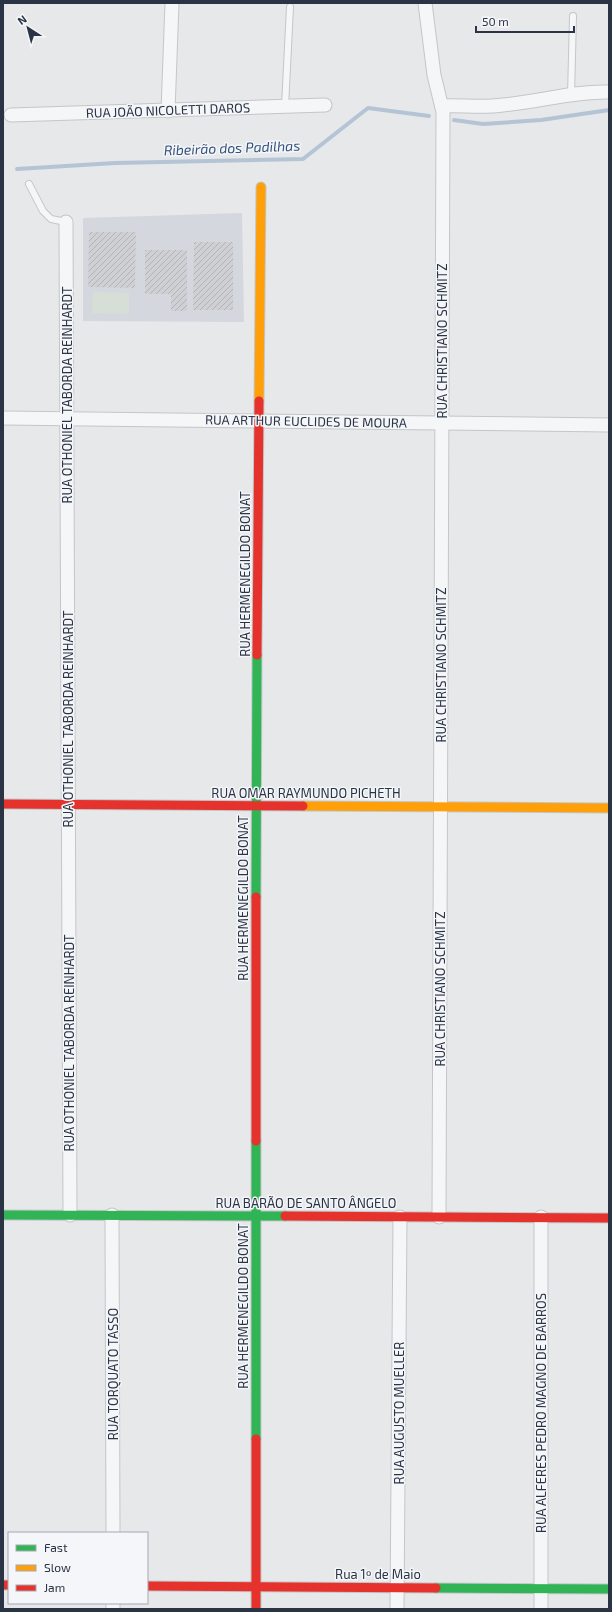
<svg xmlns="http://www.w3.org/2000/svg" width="612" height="1612" viewBox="0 0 612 1612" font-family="'Exo 2',sans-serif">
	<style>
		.built { fill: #d4d7dd }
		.pitch { fill: #d6ded6 }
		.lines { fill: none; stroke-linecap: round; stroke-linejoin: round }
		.stream { stroke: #b4c4d5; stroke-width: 4 }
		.building { fill: url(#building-hatch) }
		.lane-casing { stroke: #c4c6c8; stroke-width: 8 }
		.street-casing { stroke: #c4c6c8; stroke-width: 15 }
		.fast-casing { stroke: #c4c6c8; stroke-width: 11 }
		.slow-casing { stroke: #c4c6c8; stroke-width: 11 }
		.jam-casing { stroke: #c4c6c8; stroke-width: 11 }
		.lane { stroke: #f5f6f7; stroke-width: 6 }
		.street { stroke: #f5f6f7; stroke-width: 13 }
		.fast { stroke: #30b455; stroke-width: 9 }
		.slow { stroke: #ff9f0a; stroke-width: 9 }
		.jam { stroke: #e5322d; stroke-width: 9 }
		.labels { text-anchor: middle; stroke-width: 3; stroke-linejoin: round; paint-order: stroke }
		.street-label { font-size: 13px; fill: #2b3445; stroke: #f4f6f9 }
		.water-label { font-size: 14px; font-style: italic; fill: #34527a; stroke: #f4f6f9 }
	</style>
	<defs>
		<pattern id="building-hatch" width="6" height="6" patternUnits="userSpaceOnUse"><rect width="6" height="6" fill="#ced0d3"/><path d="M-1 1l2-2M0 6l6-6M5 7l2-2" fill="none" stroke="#b1b3b6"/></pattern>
	</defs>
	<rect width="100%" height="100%" fill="#e6e8ea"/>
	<path class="built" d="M242,213l2,109 -161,-1v-103z"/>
	<path class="pitch" d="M93,292l36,1v21l-37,-1z"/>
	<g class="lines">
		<g class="stream">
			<path d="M454,120l29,4 58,-4 68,-10"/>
			<path d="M17,169l98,-6 188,-4 65,-51 61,8"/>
		</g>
	</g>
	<g class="building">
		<path d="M89,232h47l-1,56 -47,-1z"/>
		<path d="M194,242h39v68h-40z"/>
		<path d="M145,250h42v61h-16v-17h-26z"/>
	</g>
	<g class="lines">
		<g class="lane-casing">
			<g id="lane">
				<path d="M571,96l2,-80"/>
				<path d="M285,107l5,-100"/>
				<path d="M29,184l14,27 8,8 15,3"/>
			</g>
		</g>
		<g class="street-casing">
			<g id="street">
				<path d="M425,3l9,72 9,37 -4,1105"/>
				<path d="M442,106c20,-1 41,2 61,-1 35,-3 71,-14 106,-13"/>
				<path d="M168,111l4,-108"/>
				<path d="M11,115l314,-10"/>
				<path d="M66,222l4,993"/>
				<path d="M3,418l606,7"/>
				<path d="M112,1215l1,318"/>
				<path d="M541,1217v392"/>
				<path d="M113,1609v-6"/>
				<path d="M397,1609l3,-392"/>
			</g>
		</g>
		<g class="fast-casing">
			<g id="fast">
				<path d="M256,897l1,-242"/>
				<path d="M256,1141v298"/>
				<path d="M3,1215l282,1"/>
				<path d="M436,1588l173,1"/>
			</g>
		</g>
		<g class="slow-casing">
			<g id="slow">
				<path d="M259,401l2,-214"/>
				<path d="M303,806l306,2"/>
			</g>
		</g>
		<g class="jam-casing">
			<g id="jam">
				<path d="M257,655l2,-254"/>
				<path d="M3,804l300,2"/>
				<path d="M256,897v244"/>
				<path d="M285,1216l324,2"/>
				<path d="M256,1439v170"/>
				<path d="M3,1585h6"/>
				<path d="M147,1586l289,2"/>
			</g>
		</g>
		<use href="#lane" class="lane"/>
		<use href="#street" class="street"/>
		<use href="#fast" class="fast"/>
		<use href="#slow" class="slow"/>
		<use href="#jam" class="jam"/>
	</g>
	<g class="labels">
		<g class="street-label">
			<text transform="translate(168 110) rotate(-2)" y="5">RUA JOÃO NICOLETTI DAROS</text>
			<text transform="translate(442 341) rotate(-90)" y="5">RUA CHRISTIANO SCHMITZ</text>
			<text transform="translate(67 395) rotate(-90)" y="5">RUA OTHONIEL TABORDA REINHARDT</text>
			<text transform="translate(306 421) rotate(1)" y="5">RUA ARTHUR EUCLIDES DE MOURA</text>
			<text transform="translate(245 574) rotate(-90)" y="5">RUA HERMENEGILDO BONAT</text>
			<text transform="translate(441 665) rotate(-90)" y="5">RUA CHRISTIANO SCHMITZ</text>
			<text transform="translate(68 719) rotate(-90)" y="5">RUA OTHONIEL TABORDA REINHARDT</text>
			<text x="306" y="798">RUA OMAR RAYMUNDO PICHETH</text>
			<text transform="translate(243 898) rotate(-90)" y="5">RUA HERMENEGILDO BONAT</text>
			<text transform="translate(440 989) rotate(-90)" y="5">RUA CHRISTIANO SCHMITZ</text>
			<text transform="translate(69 1043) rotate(-90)" y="5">RUA OTHONIEL TABORDA REINHARDT</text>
			<text x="306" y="1208">RUA BARÃO DE SANTO ÂNGELO</text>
			<text transform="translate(243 1306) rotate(-90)" y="5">RUA HERMENEGILDO BONAT</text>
			<text transform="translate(113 1374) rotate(-90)" y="5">RUA TORQUATO TASSO</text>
			<text transform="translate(399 1413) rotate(-90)" y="5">RUA AUGUSTO MUELLER</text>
			<text transform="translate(541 1413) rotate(-90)" y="5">RUA ALFERES PEDRO MAGNO DE BARROS</text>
			<text x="378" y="1579">Rua 1º de Maio</text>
		</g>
		<g class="water-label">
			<text transform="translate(232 148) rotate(-2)" y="5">Ribeirão dos Padilhas</text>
		</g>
	</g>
	<rect width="612" height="1612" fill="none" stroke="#2b3445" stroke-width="8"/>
	<rect x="8" y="1532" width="140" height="72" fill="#f4f6f9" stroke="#a4a8b1"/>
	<rect x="16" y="1545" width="20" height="6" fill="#30b455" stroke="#a4a8b1"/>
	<text x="44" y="1552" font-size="12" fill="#2b3445">Fast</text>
	<rect x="16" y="1565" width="20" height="6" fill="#ff9f0a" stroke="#a4a8b1"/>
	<text x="44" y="1572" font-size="12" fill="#2b3445">Slow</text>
	<rect x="16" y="1585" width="20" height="6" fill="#e5322d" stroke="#a4a8b1"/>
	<text x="44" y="1592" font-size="12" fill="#2b3445">Jam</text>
	<g transform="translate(28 28) rotate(324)" stroke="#f4f6f9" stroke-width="3" paint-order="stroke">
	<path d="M0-3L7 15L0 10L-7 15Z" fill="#2b3445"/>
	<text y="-6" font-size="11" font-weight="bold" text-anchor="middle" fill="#2b3445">N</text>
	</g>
	<path d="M476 26v6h98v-6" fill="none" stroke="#2b3445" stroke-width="2"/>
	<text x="482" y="26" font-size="12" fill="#2b3445" stroke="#f4f6f9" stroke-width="3" paint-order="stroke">50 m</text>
</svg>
